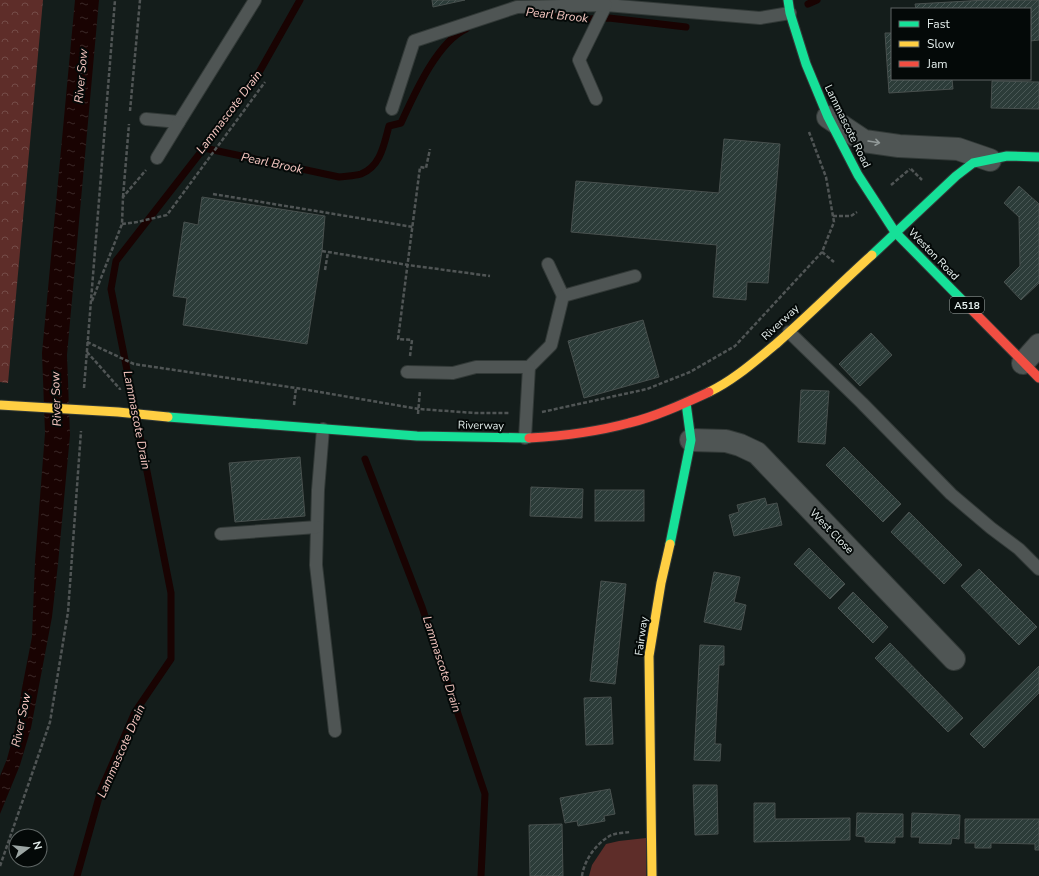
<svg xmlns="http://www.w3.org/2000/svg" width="1039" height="876" viewBox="0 0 1039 876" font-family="'Nunito Sans',sans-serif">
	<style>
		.grass { fill: #5e2d29 }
		.park { fill: url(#park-crowns) }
		.water { fill: url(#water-ripples) }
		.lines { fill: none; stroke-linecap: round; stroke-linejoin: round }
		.stream { stroke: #190302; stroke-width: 7 }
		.building { fill: url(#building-hatch); stroke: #48504e }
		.lane-casing { stroke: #323937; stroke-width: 14 }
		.street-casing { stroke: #323937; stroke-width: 24 }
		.fast-casing { stroke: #323937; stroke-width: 11 }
		.slow-casing { stroke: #323937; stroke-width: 11 }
		.jam-casing { stroke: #323937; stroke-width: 11 }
		.path { stroke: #505555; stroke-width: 2.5; stroke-dasharray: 4 2; stroke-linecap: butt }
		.lane { stroke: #4f5554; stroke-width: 12 }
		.street { stroke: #4f5554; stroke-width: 22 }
		.fast { stroke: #16e098; stroke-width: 9 }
		.slow { stroke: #ffcf43; stroke-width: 9 }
		.jam { stroke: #f24e42; stroke-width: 9 }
		.slow-bridge-casing { stroke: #323937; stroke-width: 11; stroke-linecap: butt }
		.slow-bridge { stroke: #ffcf43; stroke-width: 9 }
		.oneway { stroke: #929a99 }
		.labels { text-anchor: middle; stroke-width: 4; stroke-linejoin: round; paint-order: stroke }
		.shield { fill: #040908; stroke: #a2aaa8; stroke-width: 1 }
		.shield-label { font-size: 10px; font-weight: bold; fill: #e5efed }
		.street-label { font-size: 11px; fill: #e5efed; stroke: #040908 }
		.water-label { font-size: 12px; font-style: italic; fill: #f7c7c1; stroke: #040908 }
	</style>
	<defs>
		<pattern id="park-crowns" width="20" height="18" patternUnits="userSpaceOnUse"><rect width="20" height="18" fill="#5e2d29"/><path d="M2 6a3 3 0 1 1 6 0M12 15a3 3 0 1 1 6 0" fill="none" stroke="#754c48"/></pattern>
		<pattern id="water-ripples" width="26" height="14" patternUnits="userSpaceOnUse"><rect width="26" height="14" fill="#190302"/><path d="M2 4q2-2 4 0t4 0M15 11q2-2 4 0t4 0" fill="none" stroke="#3a2827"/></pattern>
		<pattern id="building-hatch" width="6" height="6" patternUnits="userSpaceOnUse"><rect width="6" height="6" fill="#2c3c39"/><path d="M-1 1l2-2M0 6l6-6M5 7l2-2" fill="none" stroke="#4a5856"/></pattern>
	</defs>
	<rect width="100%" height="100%" fill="#141d1b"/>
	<path class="grass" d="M646,838v38h-57l3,-11 14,-21 13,-3z"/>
	<path class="park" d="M0,0h43l-35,383 -8,-1z"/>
	<path class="water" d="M75,0h24l-32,355 3,80 -12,129 -6,53 -21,111 -11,37 -20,49v-38l7,-17 9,-34 6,-37 10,-51 3,-75 10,-129 -3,-80z"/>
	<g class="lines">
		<g class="stream">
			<path d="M808,4l9,-4"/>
			<path d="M541,11l49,8 19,-1 77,9"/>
			<path d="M204,148l135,29c7,-1 16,-1 22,-3 20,-8 23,-30 28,-48l12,-3c13,-28 36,-81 65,-94"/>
			<path d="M365,459l57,148 63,187 -4,82"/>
			<path d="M77,876l24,-86 34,-78 36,-53v-66l-60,-304 5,-28 88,-113 53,-72 43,-76"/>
		</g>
	</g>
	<g class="building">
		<path d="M432,0h33l-32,7z"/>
		<path d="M986,0h53v40l-9,1v-32h-114l-1,-5z"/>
		<path d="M885,33h7v46h60l1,10 -64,4z"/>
		<path d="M992,81l47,1v27l-48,-1z"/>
		<path d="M724,139l56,5 -12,139 -21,-1 -1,18 -33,-3 4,-52 -146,-13 5,-51 143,12z"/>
		<path d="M1019,186l20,18v79l-18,17 -17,-18 16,-16 -1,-49 -15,-14z"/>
		<path d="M202,197l123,19 -3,35 -15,93 -124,-19 4,-27 -14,-2 11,-74 14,3z"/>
		<path d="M643,320l16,57 -75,21 -16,-57z"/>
		<path d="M871,333l21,22 -32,31 -21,-22z"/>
		<path d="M801,390l28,1 -4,53 -27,-2z"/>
		<path d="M844,447l57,57 -18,18 -57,-57z"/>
		<path d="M300,457l5,59 -70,6 -6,-59z"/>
		<path d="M531,487l52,2 -1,29 -52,-2z"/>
		<rect x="595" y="490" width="49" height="31"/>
		<path d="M765,498l2,7 10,-2 5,22 -48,11 -5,-21 10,-3 -2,-7z"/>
		<path d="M909,512l53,53 -18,19 -53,-52z"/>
		<path d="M809,548l36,36 -15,15 -36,-35z"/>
		<path d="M979,569l58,58 -18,18 -58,-59z"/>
		<path d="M714,572l26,5 -6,25 12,3 -5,25 -37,-8z"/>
		<path d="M601,581l25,3 -11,100 -25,-3z"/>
		<path d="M853,592l35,35 -15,16 -35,-35z"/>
		<path d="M890,643l73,75 -15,14 -73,-74z"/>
		<path d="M700,645l24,1v19h-5l-4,79h6l-1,17 -26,-1z"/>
		<path d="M1039,666v27l-55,55 -14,-14z"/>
		<path d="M611,697l2,47 -27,1 -2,-47z"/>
		<path d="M693,785h24l1,49 -23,1z"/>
		<path d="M610,789l5,25 -11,2 1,5 -27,5 -1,-5 -12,2 -5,-25z"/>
		<path d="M754,803h21v16l75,-1v22l-96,2z"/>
		<path d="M857,813l46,1v23h-8v6l-30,-1v-5l-9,-1z"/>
		<path d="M912,813l48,2 -1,24 -7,-1 -1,6 -32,-1 1,-6h-9z"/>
		<path d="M965,819h74v31h-4v-6l-44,-1v5h-16v-5h-10z"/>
		<path d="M562,824l1,52h-33l-1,-51z"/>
	</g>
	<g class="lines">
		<g class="lane-casing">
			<g id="lane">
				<path d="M596,99l-17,-39 27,-55 154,13 30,-5"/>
				<path d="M392,109l22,-68 103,-34 89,-2"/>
				<path d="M146,119l33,3 76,-122"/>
				<path d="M157,158l22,-36"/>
				<path d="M548,264l15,32"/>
				<path d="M789,332l73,71 89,91 40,34 28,21 20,20"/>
				<path d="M529,367l22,-22 12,-49 72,-20"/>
				<path d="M407,372l46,1 23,-6h53l-4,71"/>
				<path d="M323,429l-5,61 -2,75 19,166"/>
				<path d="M221,534l96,-7"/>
			</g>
		</g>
		<g class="street-casing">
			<g id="street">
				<path d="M828,117l36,24 35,5 59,3 32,11"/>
				<path d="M1023,363l16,-18"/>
				<path d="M691,440l35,1 14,4 17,8 197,206"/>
			</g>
		</g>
		<g class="fast-casing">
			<g id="fast">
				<path d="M788,0l2,13 16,51 22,53 30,58 37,57 70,71"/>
				<path d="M872,255l84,-79 17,-13 34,-7 32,1"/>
				<path d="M168,417l249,19 112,2"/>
				<path d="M670,544l21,-104 -5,-37"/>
			</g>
		</g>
		<g class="slow-casing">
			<g id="slow">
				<path d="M709,392c25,-12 46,-31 67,-48 33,-29 64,-60 96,-89"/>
				<path d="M652,876l-3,-220 12,-73 9,-39"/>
			</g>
		</g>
		<g class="jam-casing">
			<g id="jam">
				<path d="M965,303l74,75"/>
				<path d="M529,438c34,-2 67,-6 100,-15 26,-6 56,-20 80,-31"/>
			</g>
		</g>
		<g class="path">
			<path d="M130,111l10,-111"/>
			<path d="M911,169l11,11"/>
			<path d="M891,185l19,-16"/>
			<path d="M213,194l200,33"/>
			<path d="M123,197l6,-73"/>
			<path d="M833,216h18l6,-4"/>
			<path d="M122,224l15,-2 30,-7 98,-133"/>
			<path d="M322,251l86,14 82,11"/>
			<path d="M822,252l12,10"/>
			<path d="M325,270l3,-18"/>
			<path d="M92,301l30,-77 1,-27 23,-27"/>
			<path d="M87,342l47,22 162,24 123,21 56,4h34"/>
			<path d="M87,352l33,37v1"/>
			<path d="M410,356l2,-16 -14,-1 22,-172 6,1 4,-19"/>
			<path d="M84,388l31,-388"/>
			<path d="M294,405l2,-17"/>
			<path d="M542,412l105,-23 43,-17 45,-26 87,-94 12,-30 -8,-45 -17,-45"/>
			<path d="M418,414l2,-24"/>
			<path d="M0,866l50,-144 18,-110 13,-181"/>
			<path d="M582,876c2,-15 13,-31 26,-39 5,-4 15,-4 22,-5"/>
		</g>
		<use href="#lane" class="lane"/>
		<use href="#street" class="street"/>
		<use href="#fast" class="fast"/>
		<use href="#slow" class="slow"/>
		<use href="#jam" class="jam"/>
		<g class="slow-bridge-casing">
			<path id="slow-bridge" d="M0,405l118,7 50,5"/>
		</g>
		<use href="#slow-bridge" class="slow-bridge"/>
	</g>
	<defs><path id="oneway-shaft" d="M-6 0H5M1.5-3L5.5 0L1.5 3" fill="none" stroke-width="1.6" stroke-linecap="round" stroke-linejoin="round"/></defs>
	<use class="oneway" href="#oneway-shaft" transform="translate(874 142) rotate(9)"/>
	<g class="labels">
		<rect class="shield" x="950" y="297" width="34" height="16" rx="3"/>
		<g class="shield-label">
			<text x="967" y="309">A518</text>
		</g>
		<g class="street-label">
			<text transform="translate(848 126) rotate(64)" y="4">Lammascote Road</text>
			<text transform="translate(934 254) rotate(46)" y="4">Weston Road</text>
			<text transform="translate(780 322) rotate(-43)" y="4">Riverway</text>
			<text transform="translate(481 425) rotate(1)" y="4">Riverway</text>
			<text transform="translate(832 531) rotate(46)" y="4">West Close</text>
			<text transform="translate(641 636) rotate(-82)" y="4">Fairway</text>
		</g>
		<g class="water-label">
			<text transform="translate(557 15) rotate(6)" y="4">Pearl Brook</text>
			<text transform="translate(81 76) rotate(-85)" y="4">River Sow</text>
			<text transform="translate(229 112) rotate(-53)" y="4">Lammascote Drain</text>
			<text transform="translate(272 163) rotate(12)" y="4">Pearl Brook</text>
			<text transform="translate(56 399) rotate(-92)" y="4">River Sow</text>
			<text transform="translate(137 420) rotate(79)" y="4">Lammascote Drain</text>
			<text transform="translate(442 664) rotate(72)" y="4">Lammascote Drain</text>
			<text transform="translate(21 720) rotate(-78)" y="4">River Sow</text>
			<text transform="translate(121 751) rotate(-66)" y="4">Lammascote Drain</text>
		</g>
	</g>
	<rect x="891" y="8" width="140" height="72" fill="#040908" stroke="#5e6564"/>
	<rect x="899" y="21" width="20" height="6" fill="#16e098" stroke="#5e6564"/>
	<text x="927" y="28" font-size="12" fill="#e5efed">Fast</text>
	<rect x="899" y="41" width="20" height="6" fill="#ffcf43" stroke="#5e6564"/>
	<text x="927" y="48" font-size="12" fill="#e5efed">Slow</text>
	<rect x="899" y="61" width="20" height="6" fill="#f24e42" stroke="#5e6564"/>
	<text x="927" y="68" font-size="12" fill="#e5efed">Jam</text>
	<g transform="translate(28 848) rotate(75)"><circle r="19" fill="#040908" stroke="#5e6564"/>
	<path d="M0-3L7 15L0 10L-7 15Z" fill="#9ca6a4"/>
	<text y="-6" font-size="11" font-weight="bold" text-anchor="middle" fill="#e5efed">N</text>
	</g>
</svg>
